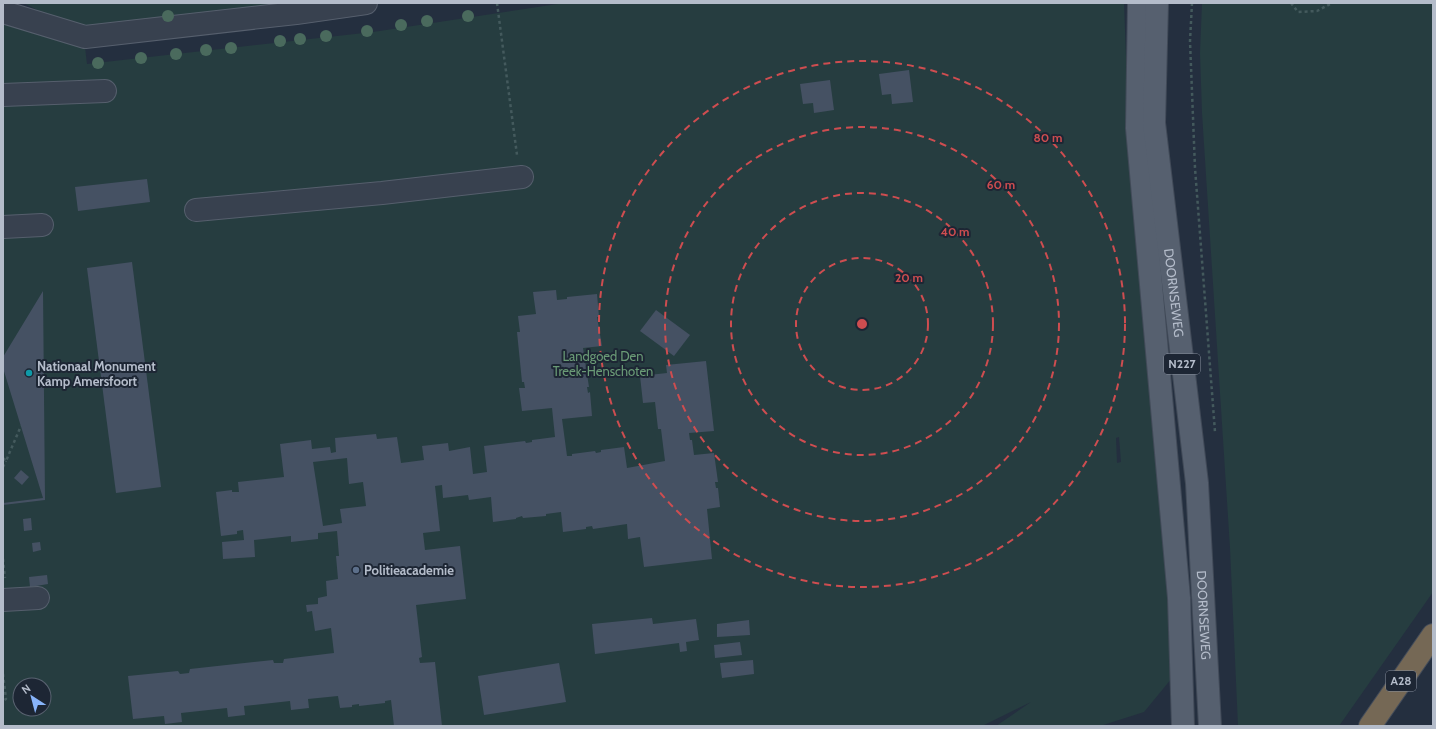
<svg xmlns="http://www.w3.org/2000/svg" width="1436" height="729" viewBox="0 0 1436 729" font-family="Cabin,sans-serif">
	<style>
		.green { fill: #263d40; fill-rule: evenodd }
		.building { fill: #455163; fill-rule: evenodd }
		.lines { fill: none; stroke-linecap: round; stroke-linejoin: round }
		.minor-casing { stroke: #565f6d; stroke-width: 24 }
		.major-casing { stroke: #414a58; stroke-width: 24 }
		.highway-casing { stroke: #434c5a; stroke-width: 24 }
		.path { stroke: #445a5d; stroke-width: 2.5; stroke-dasharray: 3 3; stroke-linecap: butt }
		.minor { stroke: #38414f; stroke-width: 22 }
		.major { stroke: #56606f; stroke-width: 22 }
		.highway { stroke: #756855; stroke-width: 22 }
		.tree { fill: #4a6a5d }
		.ring { fill: none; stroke: #ce4d50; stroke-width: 2; stroke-dasharray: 7 5 }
		.culture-dot { fill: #0f9aa8; stroke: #1d2634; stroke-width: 1.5 }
		.service-dot { fill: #5c6f8a; stroke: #1d2634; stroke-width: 1.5 }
		.labels { text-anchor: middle; stroke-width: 4; stroke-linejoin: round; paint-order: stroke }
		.shield { fill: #1d2634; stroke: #878f9d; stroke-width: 1 }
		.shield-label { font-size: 12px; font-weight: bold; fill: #b4bcca }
		.street-label { font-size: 13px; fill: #b4bcca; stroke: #1d2634 }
		.park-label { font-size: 13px; fill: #6a9b76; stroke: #1d2634 }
		.poi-label { font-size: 13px; font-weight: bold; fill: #b4bcca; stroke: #1d2634; text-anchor: start }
		.centre { fill: #ce4d50; stroke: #1d2634; stroke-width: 2 }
		.ring-label { font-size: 12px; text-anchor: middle; font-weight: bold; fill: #ce4d50; stroke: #1d2634; stroke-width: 4; stroke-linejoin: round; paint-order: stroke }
	</style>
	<rect width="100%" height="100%" fill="#242f3f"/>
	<g class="green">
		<path d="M24,3h276l-213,26 -37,-12z"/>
		<path d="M564,3h560l3,80 22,283 19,198 4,114 -28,34 -44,14h-104l35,-24 -49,24h-979v-705l30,12 52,14 2,17 286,-32zM1119,437l2,25 -4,1 -1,-25zM20,685h24v24h-24z"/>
		<path d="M1202,3h231v589l-94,134h-101l-8,-178 -28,-435 -2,-60z"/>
	</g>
	<g class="building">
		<path d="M909,70l4,32 -21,2 -1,-10 -9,1 -3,-21z"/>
		<path d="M830,80l4,30 -20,3 -1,-10 -10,1 -3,-20z"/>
		<path d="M147,179l3,23 -72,9 -3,-24z"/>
		<path d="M132,262l29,225 -45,6 -29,-225z"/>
		<path d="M556,290l1,10 10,-1v-2l30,-3 2,23h-2l5,29 -19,2 6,39h-2l1,6 2,-1 2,24 -30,3 5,37h5v-2l23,-3 1,2 5,-1v-2l23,-3 3,21 38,-7 -4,-32h-3l-3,-27 -12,1 -3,-27 27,-3 -1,-8 40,-4 8,70 -25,2 1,7h2l2,15 20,-2 4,29h-3l1,6h2l2,19 -13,2 5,50 -68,8 -4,-30 -12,2 -1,-15 -34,5 -1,-3 -6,1v2l-23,3 -2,-20 -15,2v2l-23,2 -1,-2 -6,2v1l-23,3 -2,-25 -22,3 -1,-5 -25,3 -1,-13 -7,1 5,45 -17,2 2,17 35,-4 6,53 -50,6 6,52 -3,1 1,5 15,-1 7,64h-48l-3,-26 -6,1v2l-26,3v-2l-7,1v2l-12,1 -2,-12 -30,3 1,9 -18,2 -1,-9 -46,5 1,9 -17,2 -1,-9 -46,5 1,9 -17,2 -1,-8 -31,3 -5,-43 50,-5 2,3 9,-1 1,-4 83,-9 1,3h9l1,-4 50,-6 -3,-25 -16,3 -3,-20 -5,1 -1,-7 12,-1v-6l9,-2 -1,-15 12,-2 -2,-23h3l-2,-25 -19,2v6l-27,3v-6l-37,4 1,17 -32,2 -1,-17 22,-2 -1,-10 -6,1v3l-16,2 -5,-44 16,-2v2h7l-1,-10 46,-5 -4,-33 31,-4 1,9 18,-2 1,6 5,-1 -1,-14 41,-4 1,5 20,-2 4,26 23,-3 -2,-14 26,-3 1,8 21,-4 3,27 14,-2 -3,-26 41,-5 1,2 6,-1v-2l23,-3 -3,-29 -30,3 -3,-23h6l-1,-6h-2l-5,-50h3l-2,-16 18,-2 -3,-22zM347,458l2,26 14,-2 3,24 -26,3 2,14 -19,3 -10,-64z"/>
		<path d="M43,291l2,209 -42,5v-2l40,-5 -40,-130v-11z"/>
		<path d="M656,310l34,25 -16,21 -34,-25z"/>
		<path d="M21,470l8,7 -7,8 -8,-7z"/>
		<path d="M31,518l1,12 -8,1 -1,-12z"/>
		<path d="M40,542l1,8 -8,2 -1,-9z"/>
		<path d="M47,575l1,9 -18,3 -1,-10z"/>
		<path d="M652,618l1,6 43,-5 3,21 -13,2 1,9 -7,1 -1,-9 -84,11 -3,-30z"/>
		<path d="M749,620l1,15 -33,2v-13z"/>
		<path d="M740,642l2,13 -27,3 -1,-13z"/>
		<path d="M753,660l1,14 -32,4 -2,-15z"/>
		<path d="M559,663l7,39 -82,13 -6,-39z"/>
	</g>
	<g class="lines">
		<g class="minor-casing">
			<g id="minor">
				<path d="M3,12l82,25 211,-24 70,-10"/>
				<path d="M3,95l102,-4"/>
				<path d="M196,210l186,-17 140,-16"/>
				<path d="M3,227l39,-2"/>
				<path d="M3,600l35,-2"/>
			</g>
		</g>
		<g class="major-casing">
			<g id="major">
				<path d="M1139,3l-2,125 42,470 4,128"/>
				<path id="s1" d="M1157,3l-3,120 43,360 13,243"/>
			</g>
		</g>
		<g class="highway-casing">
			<path id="highway" d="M1370,726l63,-91"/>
		</g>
		<g class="path">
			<path d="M497,3l20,152"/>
			<path d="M1192,3l-2,38 5,127 20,264"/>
			<path d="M1291,3l7,9 19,-1 15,-8"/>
			<path d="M3,458l3,3 15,-35"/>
			<path d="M3,467l3,-6"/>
			<path d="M3,559l2,19"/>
			<path d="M3,674l3,25 -3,2"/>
		</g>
		<use href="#minor" class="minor"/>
		<use href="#major" class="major"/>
		<use href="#highway" class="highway"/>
	</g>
	<g class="tree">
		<circle cx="168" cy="16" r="6"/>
		<circle cx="468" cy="16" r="6"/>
		<circle cx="427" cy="21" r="6"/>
		<circle cx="401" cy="25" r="6"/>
		<circle cx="367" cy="31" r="6"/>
		<circle cx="326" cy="36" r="6"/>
		<circle cx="300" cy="39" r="6"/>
		<circle cx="280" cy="41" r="6"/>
		<circle cx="231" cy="48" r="6"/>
		<circle cx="206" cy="50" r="6"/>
		<circle cx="176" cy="54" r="6"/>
		<circle cx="141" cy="58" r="6"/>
		<circle cx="98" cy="63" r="6"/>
	</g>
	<g class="ring">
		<circle cx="862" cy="324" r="66"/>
		<circle cx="862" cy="324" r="131"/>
		<circle cx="862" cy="324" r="197"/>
		<circle cx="862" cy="324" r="263"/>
	</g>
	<circle class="culture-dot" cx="29" cy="373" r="4"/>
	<circle class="service-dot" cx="356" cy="570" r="4"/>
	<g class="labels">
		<g class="shield">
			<rect x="1164" y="354" width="36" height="20" rx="3"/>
			<rect x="1386" y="671" width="30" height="20" rx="3"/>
		</g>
		<g class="shield-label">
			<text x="1182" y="368">N227</text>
			<text x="1401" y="685">A28</text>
		</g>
		<g class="street-label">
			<text dy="5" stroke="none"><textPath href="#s1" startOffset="291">DOORNSEWEG</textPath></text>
			<text dy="5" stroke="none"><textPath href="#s1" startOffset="615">DOORNSEWEG</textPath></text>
		</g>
		<g class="park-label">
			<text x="603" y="361">Landgoed Den<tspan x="603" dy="15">Treek-Henschoten</tspan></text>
		</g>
		<g class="poi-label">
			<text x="37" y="371">Nationaal Monument<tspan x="37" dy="15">Kamp Amersfoort</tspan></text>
			<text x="364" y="575">Politieacademie</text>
		</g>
	</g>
	<circle cx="862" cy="324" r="6" class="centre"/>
	<g class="ring-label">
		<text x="1048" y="142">80 m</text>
		<text x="1001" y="189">60 m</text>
		<text x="955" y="236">40 m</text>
		<text x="909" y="282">20 m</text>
	</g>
	<rect width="1436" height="729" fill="none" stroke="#b4bcca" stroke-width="8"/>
	<g transform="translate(32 697) rotate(324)"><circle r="19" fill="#1d2634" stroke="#596270"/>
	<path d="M0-3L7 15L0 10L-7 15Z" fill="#88b4fa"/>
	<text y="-6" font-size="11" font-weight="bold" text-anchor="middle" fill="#b4bcca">N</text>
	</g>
</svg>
